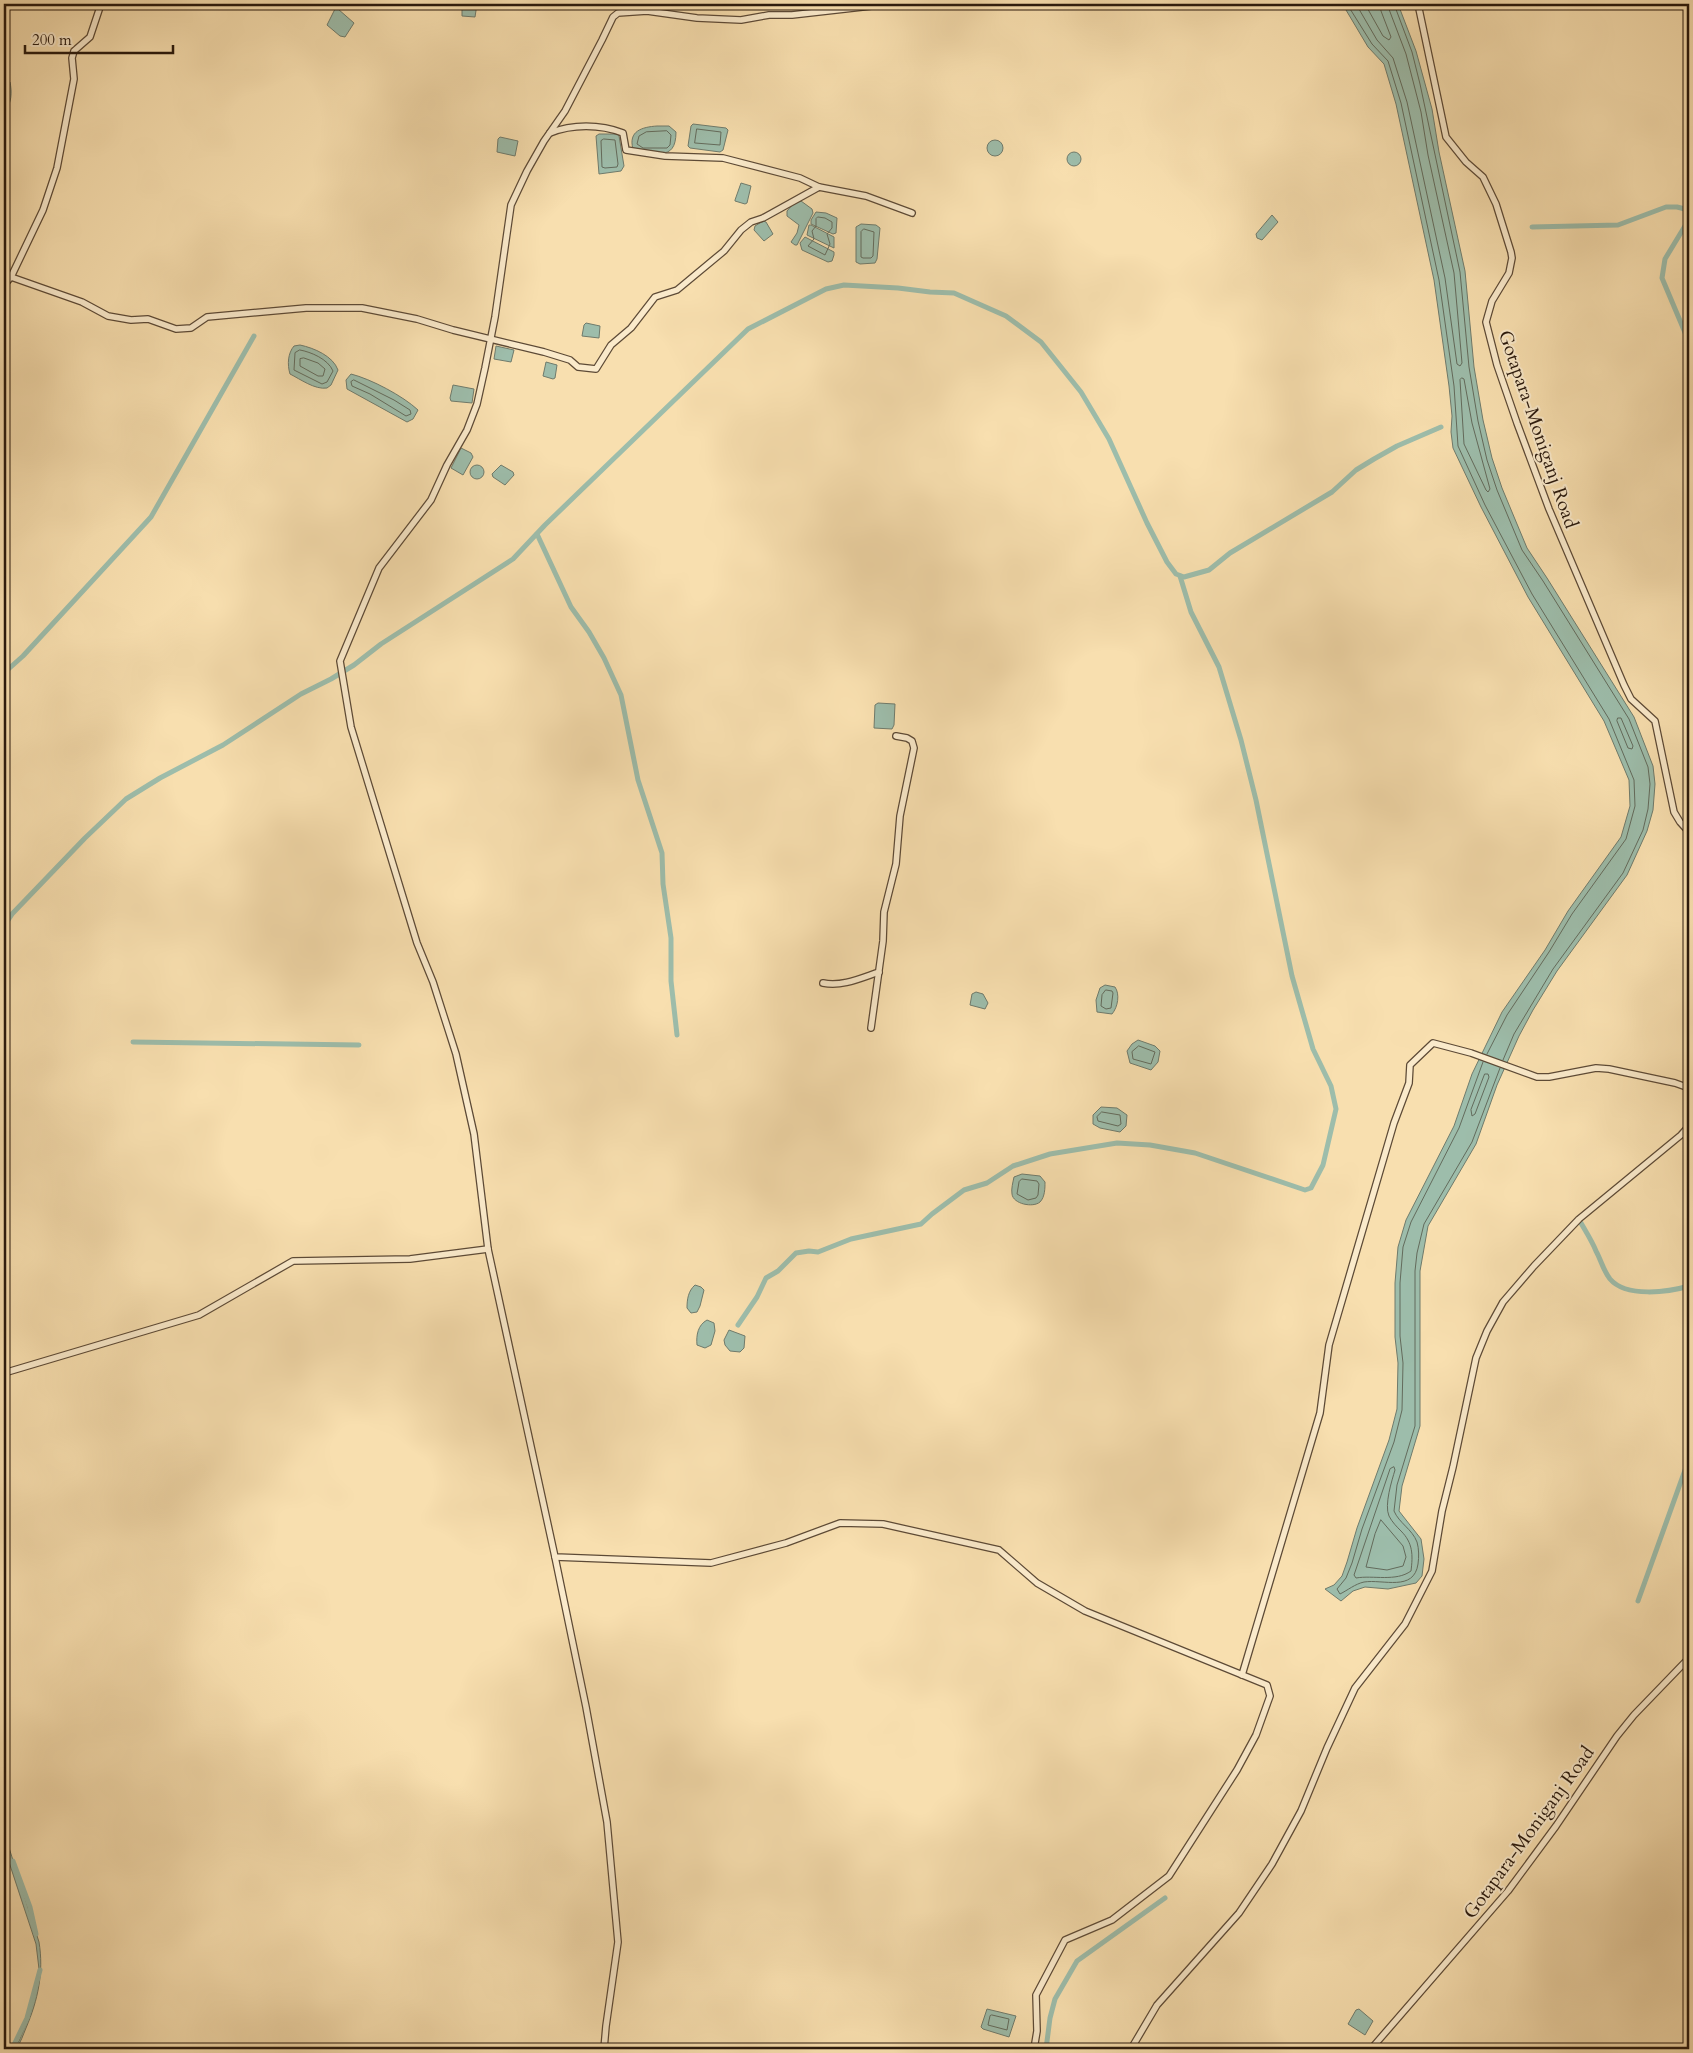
<svg xmlns="http://www.w3.org/2000/svg" width="1693" height="2053" viewBox="0 0 1693 2053" font-family="Cardo,serif">
	<style>
		.water { fill: #9dbdab; stroke: #6f7b6c }
		.lines { fill: none; stroke-linecap: round; stroke-linejoin: round }
		.shore { stroke: #636b5c; stroke-width: 1 }
		.canal { stroke: #9dbdab; stroke-width: 5 }
		.minor-casing { stroke: #5d4a36; stroke-width: 8 }
		.minor { stroke: #faeacb; stroke-width: 5.5 }
		.labels { text-anchor: middle; stroke-width: 4; stroke-linejoin: round; paint-order: stroke }
		.street-label { font-size: 19px; fill: #29190d; stroke: #faeacb }
	</style>
	<rect width="100%" height="100%" fill="#f8dfaf"/>
	<filter id="stains"><feTurbulence type="fractalNoise" baseFrequency=".004" numOctaves="4"/><feColorMatrix values="0 0 0 0 .2 0 0 0 0 .09 0 0 0 0 .02 0 0 0 .5 -.17"/></filter>
	<radialGradient id="worn" r=".72"><stop offset=".6" stop-color="#630" stop-opacity="0"/><stop offset="1" stop-color="#630" stop-opacity=".3"/></radialGradient>
	<g class="water">
		<path d="M462,4h15l-2,13 -13,-1z"/>
		<path d="M682,4h175l-95,4z"/>
		<path d="M1340,4h58l18,47 16,58 7,43 26,119 9,96 9,53 9,38 10,30 25,60 20,30 87,139 19,49 2,18 -2,26 -6,21 -20,44 -70,96 -24,39 -14,26 -22,49 -21,59 -48,82 -8,45v155l-18,60 -3,25 22,28 3,20 -2,17 -6,7 -28,6 -23,-2 -12,4 -12,10 -16,-12 9,-4 8,-9 5,-14 10,-34 32,-88 8,-31 1,-46 -3,-26v-54l3,-36 8,-27 48,-94 18,-52 30,-62 43,-62 23,-39 53,-74 9,-31 -1,-26 -25,-59 -76,-124 -47,-90 -28,-59 -2,-16 1,-16 -3,-30 -15,-106 -38,-176 -12,-40 -16,-17 -22,-37z"/>
		<path d="M335,9h3l16,14 -9,14 -5,-1 -13,-11z"/>
		<path d="M4,79l6,3c2,10 2,22 -6,30z"/>
		<path d="M693,124l33,4 2,2 -5,20 -3,2 -30,-4 -2,-2 3,-20z"/>
		<path d="M657,126h12l7,6c0,31 -22,20 -43,17 -5,-18 9,-22 24,-23z"/>
		<path d="M599,134h19l1,2 5,30 -3,5 -22,3 -3,-38z"/>
		<path d="M500,137l18,4 -3,15 -18,-4 1,-13z"/>
		<circle cx="995" cy="148" r="8"/>
		<circle cx="1074" cy="159" r="7"/>
		<path d="M741,183l10,3 -4,17 -2,1 -10,-3v-1z"/>
		<path d="M801,201l11,8 1,4 -16,32h-2l-4,-3 6,-9 2,-8 -12,-9v-5l6,-7z"/>
		<path d="M816,212l10,1 11,5 -1,15 -3,1 -22,-10v-4z"/>
		<path d="M1272,215l6,7 -16,18 -5,-2 -1,-4z"/>
		<path d="M763,221l3,1 7,12 -9,7 -10,-11 1,-4z"/>
		<path d="M861,224l15,1 4,3 -3,31 -2,4 -15,1 -4,-2v-35z"/>
		<path d="M809,225h2l23,12v11l-27,-13z"/>
		<path d="M805,237l29,15v3l-2,6 -4,1 -26,-12 -2,-7z"/>
		<path d="M586,323l14,3 -1,12 -17,-2 2,-11z"/>
		<path d="M300,345c14,3 33,11 38,25l-7,15 -4,3c-12,2 -27,-9 -37,-14 -3,-10 -2,-21 4,-28z"/>
		<path d="M496,346l18,4 -3,12 -17,-3z"/>
		<path d="M546,362l11,3 -2,13 -2,1 -10,-3z"/>
		<path d="M351,374c20,5 52,22 67,36l-5,9 -6,3 -60,-33 -1,-9z"/>
		<path d="M453,385l21,4 -2,14 -21,-2 -1,-3z"/>
		<path d="M461,448l10,5 2,4 -10,18 -12,-7z"/>
		<circle cx="477" cy="472" r="7"/>
		<path d="M501,465l12,7 1,3 -9,10 -12,-8 -1,-3z"/>
		<path d="M878,703l17,1 -1,21 -2,4 -18,-1 1,-23z"/>
		<path d="M1105,985l10,2c5,7 3,20 -3,27l-15,-2 -1,-12 4,-12z"/>
		<path d="M976,992l7,2 5,9 -3,6 -15,-4 2,-11z"/>
		<path d="M1138,1040l17,6 5,5 -2,11 -7,8 -21,-7 -3,-12 5,-7z"/>
		<path d="M1101,1107l16,1 10,7 -1,11 -6,6 -20,-4 -7,-4v-9z"/>
		<path d="M1022,1174l18,2 5,6c0,6 0,15 -5,20 -7,6 -27,2 -28,-8 -1,-5 1,-12 2,-17z"/>
		<path d="M695,1285l6,2 3,3 -4,16 -3,6 -6,1 -4,-5c0,-8 1,-17 8,-23z"/>
		<path d="M707,1320l7,3 1,8 -4,14 -6,3 -8,-3c-1,-10 1,-20 10,-25z"/>
		<path d="M729,1330l16,6 -1,12 -4,4 -10,-1 -5,-6 -1,-5z"/>
		<path d="M4,1832l35,110c5,30 -1,58 -13,86 -3,7 -5,14 -10,21h-4l7,-8 11,-27 8,-35 1,-10 -3,-25 -32,-97z"/>
		<path d="M987,2009l29,7 -7,21 -26,-8 -2,-2z"/>
		<path d="M1359,2009l14,12 -8,14 -17,-11 8,-14z"/>
	</g>
	<g class="lines">
		<g class="shore">
			<path d="M1347,4l25,40 16,17 13,42 38,177 15,106 4,60 27,59 47,89 77,125 25,61 1,26 -9,33 -54,75 -23,38 -42,63 -20,39"/>
			<path d="M1356,4l21,36 16,18 14,44 38,176 12,86 3,2 2,-3 -8,-90 -26,-118 -7,-43 -15,-58 -19,-50"/>
			<path d="M1365,4l18,32 6,4 2,-3 -10,-26 -1,-7"/>
			<path d="M1394,4l18,48 8,32 40,188 9,95 9,54 9,39 10,30 25,60 21,31 86,138 19,48 2,17 -2,25 -5,21 -20,43 -70,96 -39,65 -11,26"/>
			<path d="M697,129l24,3 -1,13 -25,-2z"/>
			<path d="M667,131l4,4 -1,10 -3,3h-24l-6,-4 2,-8 7,-4z"/>
			<path d="M604,139l11,1 3,24 -1,3 -12,1 -3,-1 -1,-26z"/>
			<path d="M818,217l7,1 7,4v6l-5,6 3,10 -5,11 -17,-9 6,-7 -2,-8 4,-5v-7z"/>
			<path d="M864,229l10,3 -1,24 -2,2h-8l-2,-1v-25z"/>
			<path d="M300,350c11,2 28,9 33,21l-6,11 -5,2 -28,-14 1,-17z"/>
			<path d="M304,358l14,5 7,6 -2,7h-5l-18,-10v-7z"/>
			<path d="M1462,378l2,1 8,44 18,66 -2,3 -2,-2 -22,-46 -4,-64z"/>
			<path d="M354,380l40,20 16,10 1,4 -5,2 -36,-22 -18,-8 -1,-4z"/>
			<path d="M1618,718h3l12,28 -1,3 -4,-1 -11,-27z"/>
			<path d="M1106,990l6,1 1,2 -2,15 -5,1 -5,-3 1,-11z"/>
			<path d="M1139,1046l16,6 -4,12 -18,-5 -1,-7z"/>
			<path d="M1483,1062l-24,66 -48,94 -8,25 -3,36v53l3,27 -1,47 -8,32 -32,87 -10,34 -6,15 -9,11 3,5c8,-4 15,-10 24,-12 19,-3 50,10 54,-18 1,-7 1,-15 -1,-22 -5,-13 -18,-19 -23,-31l3,-26 18,-59v-155l2,-18 7,-29 48,-82 28,-74"/>
			<path d="M1485,1074h3l1,3 -14,37 -3,2 -1,-6z"/>
			<path d="M1102,1112l18,3 1,9 -3,2 -20,-5 -1,-4z"/>
			<path d="M1022,1179l15,2 2,3 -1,11 -2,3 -8,2 -11,-6 2,-12z"/>
			<path d="M1394,1467l1,3c-3,10 -11,35 -6,46 3,6 8,11 12,15 12,12 12,24 10,40 -15,11 -38,4 -55,7l-2,-3 36,-106z"/>
			<path d="M1381,1520l22,26 3,11 -3,9 -16,4 -21,-3 9,-33z"/>
			<path d="M992,2015l17,4 -2,11 -19,-5 2,-9z"/>
		</g>
		<g class="canal">
			<path d="M1532,227l86,-2 48,-18h11l8,2 4,5 -1,7 -23,38 -3,19 27,64"/>
			<path d="M537,534l34,73 18,25 15,26 17,37 17,85 24,73 1,31 8,54v43l6,54"/>
			<path d="M4,673l19,-17 128,-139 103,-181"/>
			<path d="M4,926l8,-12 73,-76 41,-39 34,-21 63,-33 78,-51 30,-15 23,-14 27,-21 132,-85 32,-34 203,-196 78,-40 18,-4 54,3 32,4 24,1 52,23 35,26 40,50 28,47 38,84 20,39 9,12 8,3 25,-7 21,-17 102,-61 24,-22 18,-11 23,-13 44,-19"/>
			<path d="M133,1042l226,3"/>
			<path d="M1581,1223c5,9 11,18 15,28 5,9 7,19 14,28 16,19 59,13 79,7"/>
			<path d="M738,1325l19,-28 9,-19 12,-7 18,-18 13,-2 9,1 33,-13 70,-15 11,-10 32,-24 23,-7 26,-17 37,-12 67,-11 33,2 45,8 110,37 6,-2 12,-23 13,-56 -5,-23 -18,-37 -21,-73 -36,-176 -15,-60 -22,-73 -28,-55 -11,-36"/>
			<path d="M1638,1601l51,-142"/>
			<path d="M13,1861l17,46 6,27"/>
			<path d="M12,2049l15,-31 13,-48"/>
			<path d="M1046,2049l4,-31 5,-19 22,-38 88,-63"/>
		</g>
		<g class="minor-casing">
			<g id="minor">
				<path d="M889,4l-97,11h-23l-28,5 -44,-2 -50,-7 -29,2 -5,4 -11,23 -37,71 -21,30 -17,30 -16,34 -16,112 -10,51 -8,36 -10,26 -20,35 -16,35 -52,68 -39,93 11,66 66,216 16,39 23,72 18,80 14,115 67,308 156,6 75,-20 54,-20 43,1 116,26 38,33 48,28 182,74 3,11 -14,39 -19,35 -68,106 -57,44 -47,20 -29,55 1,36 -3,18"/>
				<path d="M1418,4l28,133 20,25 17,15 13,27 15,48 1,6 -3,15 -17,28 -6,21 11,43 20,58 32,86 75,176 7,14 24,22 19,91 6,10 9,10"/>
				<path d="M550,133c22,-9 50,-9 73,0l3,17 39,6 58,2 77,20 19,9"/>
				<path d="M11,277l71,25 26,14 23,4 17,-1 28,10 15,-1 16,-11 99,-9h56l55,11 36,11 91,22 26,8 8,7 18,2 15,-24 20,-17 24,-31 22,-7 47,-39 17,-21 10,-8 12,-4 56,-31 47,9 46,17"/>
				<path d="M4,285l7,-8 32,-67 14,-42 17,-89 -2,-21 2,-7 16,-14 11,-33"/>
				<path d="M823,983c19,4 38,-5 56,-11"/>
				<path d="M871,1028l12,-87 1,-29 12,-48 4,-48 14,-68 -2,-7 -5,-3 -11,-2"/>
				<path d="M4,1373l195,-58 94,-54 117,-2 78,-10"/>
				<path d="M555,1557l31,150 21,115 11,120 -12,84 -2,23"/>
				<path d="M1242,1675l78,-262 9,-68 65,-222 15,-40 1,-18 23,-22 38,10 66,24h12l47,-9 13,1 66,14 14,5"/>
				<path d="M1131,2049l26,-44 82,-92 33,-49 29,-53 26,-63 28,-60 50,-64 27,-53 10,-60 11,-44 23,-109 11,-27 16,-29 31,-36 45,-47 102,-84 8,-9"/>
				<path d="M1371,2049l137,-158 48,-65 61,-90 17,-21 55,-57"/>
			</g>
		</g>
		<use href="#minor" class="minor"/>
	</g>
	<g class="labels">
		<g class="street-label">
			<text transform="translate(1539 429) rotate(71)" y="7">Gotapara-Moniganj Road</text>
			<text transform="translate(1528 1832) rotate(-54)" y="7">Gotapara-Moniganj Road</text>
		</g>
	</g>
	<rect width="1693" height="2053" fill="none" stroke="#f8dfaf" stroke-width="20"/>
	<rect x="5" y="5" width="1683" height="2043" fill="none" stroke="#29190d" stroke-width="2.5"/>
	<rect x="10" y="10" width="1673" height="2033" fill="none" stroke="#29190d"/>
	<path d="M25 45v8h148v-8" fill="none" stroke="#29190d" stroke-width="2.5"/>
	<text x="32" y="45" font-size="15" fill="#29190d" stroke="#faeacb" stroke-width="4" paint-order="stroke">200 m</text>
	<rect width="100%" height="100%" filter="url(#stains)"/>
	<rect width="100%" height="100%" fill="url(#worn)"/>
</svg>
